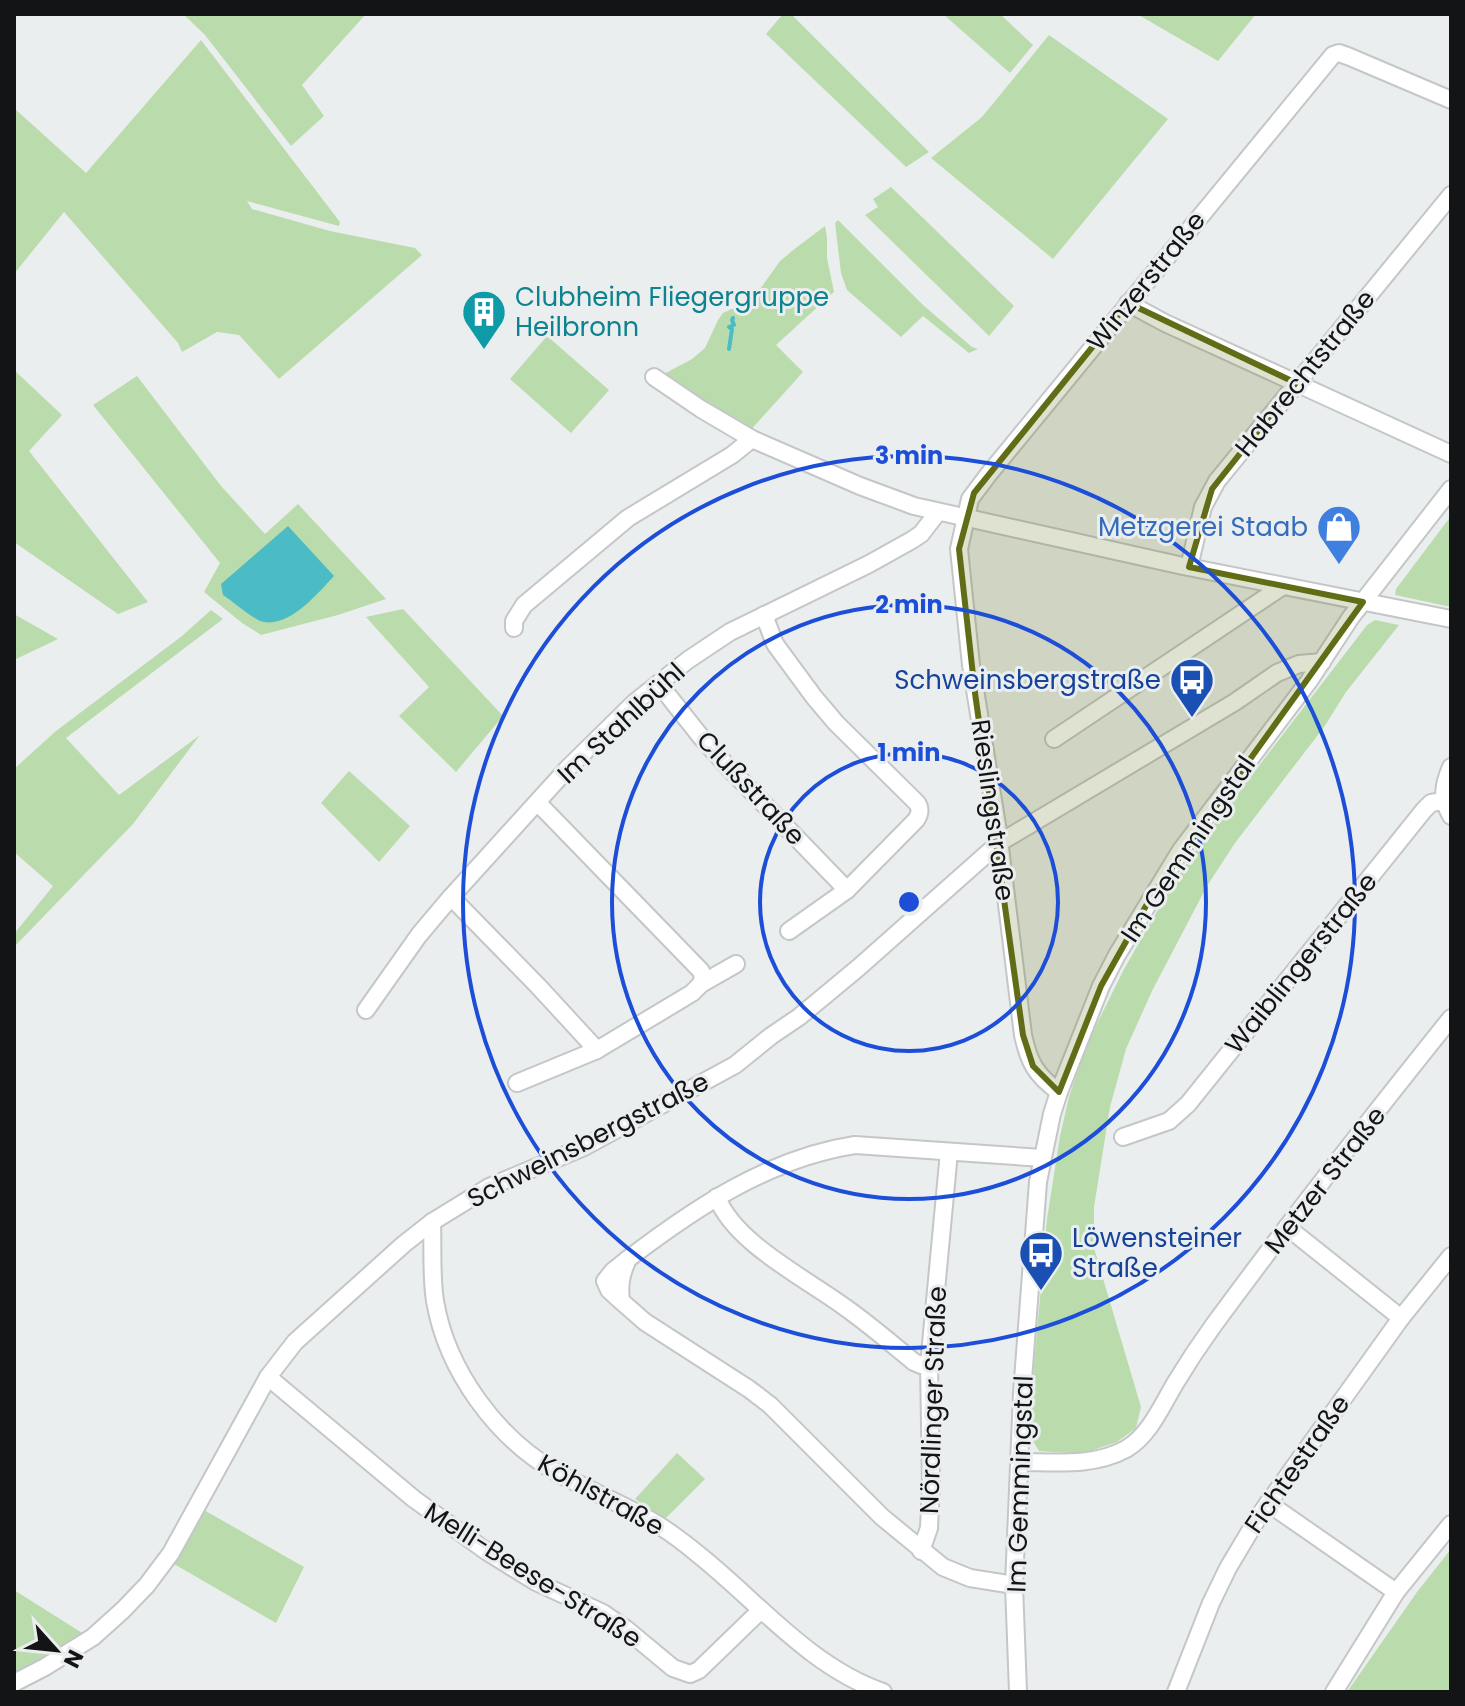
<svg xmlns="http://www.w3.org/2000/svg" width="1465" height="1706" viewBox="0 0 1465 1706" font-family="Poppins,sans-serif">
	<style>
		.green { fill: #badcac }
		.water { fill: #4bbbc5 }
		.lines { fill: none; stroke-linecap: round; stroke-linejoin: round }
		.stream { stroke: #4bbbc5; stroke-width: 4 }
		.minor-casing { stroke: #c4c6c8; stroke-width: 20 }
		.minor { stroke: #fff; stroke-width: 16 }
		.marked { fill: #606d16; fill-opacity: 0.2; stroke: #606d16; stroke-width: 6; stroke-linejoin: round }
		.ring { fill: none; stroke: #1d4ed8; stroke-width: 4 }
		.labels { text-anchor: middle; stroke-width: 6; stroke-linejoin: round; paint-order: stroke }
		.street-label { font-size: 26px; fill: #131415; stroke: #ebeeef }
		.culture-label { font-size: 26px; fill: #0d838f; stroke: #ebeeef; text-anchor: start }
		.shop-label { font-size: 26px; fill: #366cbe; stroke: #ebeeef; text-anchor: end }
		.transit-label { font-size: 26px; fill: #164399; stroke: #ebeeef; text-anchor: end }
		.centre { fill: #1d4ed8; stroke: #ebeeef; stroke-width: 4 }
		.ring-label { font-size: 24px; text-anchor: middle; font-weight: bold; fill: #1d4ed8; stroke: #ebeeef; stroke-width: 6; stroke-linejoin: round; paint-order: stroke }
	</style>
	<rect width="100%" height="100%" fill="#ebeeef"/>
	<g class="green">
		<path d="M183,14h183l-64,71 22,31 -33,30 -86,-111z"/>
		<path d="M783,14h8l138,138 -23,15 -140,-133z"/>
		<path d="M943,14h57l33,31 -23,28z"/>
		<path d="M1137,14h119l-38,47z"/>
		<path d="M1049,35l119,84 -115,140 -122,-101 51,-41z"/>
		<path d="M201,40l139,182 -1,4 -92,-25 5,8 78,22 85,17 7,7 -143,124 -40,-44 -22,-3 -35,20 -4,-9 -114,-131 -50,62v-166l72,65z"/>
		<path d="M891,187l123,119 -25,30 -124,-121 13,-8 -5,-8z"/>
		<path d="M838,220l85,85 49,42 6,2 -9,4 -46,-37 -22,21 -54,-47 -6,-17 -6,-50z"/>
		<path d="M825,226l2,11v21l7,34 -58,53 27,27 -55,61 -86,-58 30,-16 13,-11 13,-28 5,-7 30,-14 27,-38 17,-14z"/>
		<path d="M547,336l62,54 -38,43 -61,-54z"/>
		<path d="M14,370l48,45 -33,36 119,151 -30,12 -104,-72z"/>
		<path d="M137,376l84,110 44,48 33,-30 88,95 -48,16 -77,20 -19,-12 -38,-31 16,-29 -127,-158z"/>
		<path d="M1451,516v91l-56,-12 1,-6z"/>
		<path d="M403,609l100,107 -47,56 -57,-56 30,-29 -63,-70z"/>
		<path d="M211,610l12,9 -157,119 53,57 81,-60 -67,89 -119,123v-13l39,-48 -39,-34v-83l42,-38 126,-95z"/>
		<path d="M14,614l44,25 -44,21z"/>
		<path d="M1375,620l24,5 -53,67 -22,35 -89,116 -28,43 -55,105 -26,58 -16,58 -16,100v41l47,159 -5,21 -19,14 -36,12 -42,-3 -11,-18 19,-214 13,-83 9,-39 17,-51 37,-75 45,-79 37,-56 162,-211z"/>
		<path d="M349,771l61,55 -31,36 -58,-59z"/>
		<path d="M677,1453l28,26 -40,40 -30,-20z"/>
		<path d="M204,1510l100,57 -28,56 -102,-59z"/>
		<path d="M1451,1549v143h-104l70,-100z"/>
		<path d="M14,1590l73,46 -73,39z"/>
	</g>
	<path class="water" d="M288,526l46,50c-16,17 -46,54 -74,45 -9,-4 -28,-20 -37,-26l-2,-11z"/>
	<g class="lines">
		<path class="stream" d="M729,349l3,-20 -3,-2 5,-2 -2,-5 1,-2"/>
		<g class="minor-casing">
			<g id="minor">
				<path d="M1128,303l37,20 286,131"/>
				<path d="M654,377l47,32 51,30 108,47 54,20 269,60 268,53"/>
				<path d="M1189,567l14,-60 14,-26 234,-286"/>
				<path d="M764,615l11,29 39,53 22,26 81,80c4,6 3,11 -1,17l-69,70 -58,41"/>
				<path d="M514,628v-7l10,-16 104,-87 104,-63 20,-16"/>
				<path d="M659,684l42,53 28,31 118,122"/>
				<path d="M1054,739l229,-153"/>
				<path d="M1451,767c-8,18 -10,32 0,49"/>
				<path d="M538,803l163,168 2,6 -2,7"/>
				<path d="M451,897l87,89 59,64"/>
				<path d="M366,1010l53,-75 32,-38 117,-129 66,-65 54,-43 42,-28 139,-68 43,-24 9,-6 17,-22"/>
				<path d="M517,1083l80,-33 95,-57 9,-9 35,-20"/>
				<path d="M1059,1092c-23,-17 -30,-29 -36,-57l-25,-204 -27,-166 -12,-116 11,-50 18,-24 345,-420 6,-2 11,4 101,43"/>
				<path d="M1123,1137l46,-16 19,-17 236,-294 7,-7 13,-2"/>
				<path d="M717,1197c17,46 90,82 129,111 24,17 46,36 68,54l7,3h8"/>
				<path d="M432,1222c1,26 -1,54 3,79 12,70 62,138 123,172 33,19 70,33 102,53 14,9 27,19 39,29 59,47 111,112 184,137"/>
				<path d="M1287,1227l114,91"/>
				<path d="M628,1259c67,-51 141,-101 227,-114l187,13"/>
				<path d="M621,1301l-12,-11 -4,-9 8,-10 15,-12c-7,15 -9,26 -7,42l24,21 104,67 21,16 112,112 61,50 27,11 44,7"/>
				<path d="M268,1377l146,122 72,52 50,31 67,31 23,16 47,39 17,6 9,-4 62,-60"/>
				<path d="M1019,1462c36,0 74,5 107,-13 24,-14 36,-44 50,-67 12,-20 24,-38 37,-56 77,-105 157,-207 238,-308"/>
				<path d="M1268,1503l128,89"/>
				<path d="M921,1551l8,-23 2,-44 -2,-119 20,-213"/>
				<path d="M14,1683l31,-16 48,-30 30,-27 24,-25 24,-32 97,-176 27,-35 109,-98 28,-22 57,-35 95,-40 151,-82 36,-29 28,-19 59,-49 141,-125 236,-141 42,-29 22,-9 23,-2"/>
				<path d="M1018,1692l-4,-107 8,-192 16,-211 14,-68 7,-22 42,-106 16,-31 64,-105 128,-169 42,-64 100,-128"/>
				<path d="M1176,1692l35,-89 17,-35 31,-52 142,-198 50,-62"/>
				<path d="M1334,1692l62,-100 55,-68"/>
			</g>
		</g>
		<use href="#minor" class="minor"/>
	</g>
	<path class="marked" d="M1128,303l168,80 -84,106 -23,78 174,35 -212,295 -50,89 -42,106 -26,-26 -10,-31 -48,-342 -16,-144 15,-56z"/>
	<g class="ring">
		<circle cx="909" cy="902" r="149"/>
		<circle cx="909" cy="902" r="297"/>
		<circle cx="909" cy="902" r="446"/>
	</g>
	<defs>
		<g id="building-pin" transform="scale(2.3)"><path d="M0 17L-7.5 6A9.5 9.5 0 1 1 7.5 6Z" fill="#0f9aa8" stroke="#ebeeef"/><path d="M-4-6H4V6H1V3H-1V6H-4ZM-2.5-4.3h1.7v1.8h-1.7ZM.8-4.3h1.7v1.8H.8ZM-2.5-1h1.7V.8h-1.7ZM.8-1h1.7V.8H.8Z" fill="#fff"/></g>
		<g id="shop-pin" transform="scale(2.3)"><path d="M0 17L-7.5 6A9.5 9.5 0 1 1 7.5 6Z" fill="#3f7fe0" stroke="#ebeeef"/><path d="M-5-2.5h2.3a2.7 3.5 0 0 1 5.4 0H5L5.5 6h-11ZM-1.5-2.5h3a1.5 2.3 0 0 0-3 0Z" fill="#fff"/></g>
		<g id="bus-pin" transform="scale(2.3)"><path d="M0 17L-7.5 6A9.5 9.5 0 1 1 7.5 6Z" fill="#1a4fb4" stroke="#ebeeef"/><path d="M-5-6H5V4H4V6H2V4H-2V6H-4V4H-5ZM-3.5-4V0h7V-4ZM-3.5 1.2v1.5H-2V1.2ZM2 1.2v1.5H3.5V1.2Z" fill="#fff"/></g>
	</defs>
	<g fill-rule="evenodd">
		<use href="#building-pin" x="484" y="312"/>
		<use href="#shop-pin" x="1339" y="527"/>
		<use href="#bus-pin" x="1192" y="680"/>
		<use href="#bus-pin" x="1041" y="1253"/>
	</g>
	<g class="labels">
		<g class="street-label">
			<text transform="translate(1146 281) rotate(-51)" y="9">Winzerstraße</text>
			<text transform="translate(1305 373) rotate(-51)" y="9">Habrechtstraße</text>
			<text transform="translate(621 723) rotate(-43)" y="9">Im Stahlbühl</text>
			<text transform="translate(751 788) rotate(47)" y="9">Clußstraße</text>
			<text transform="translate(993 810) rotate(82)" y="9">Rieslingstraße</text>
			<text transform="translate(1188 849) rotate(-56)" y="9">Im Gemmingstal</text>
			<text transform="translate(1301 963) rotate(-51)" y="9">Waiblingerstraße</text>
			<text transform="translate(588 1140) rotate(-27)" y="9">Schweinsbergstraße</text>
			<text transform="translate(1325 1180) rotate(-52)" y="9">Metzer Straße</text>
			<text transform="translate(933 1400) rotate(-88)" y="9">Nördlinger Straße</text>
			<text transform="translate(1297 1464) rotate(-55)" y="9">Fichtestraße</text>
			<text transform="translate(1020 1484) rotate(-88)" y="9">Im Gemmingstal</text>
			<text transform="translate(601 1495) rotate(29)" y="9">Köhlstraße</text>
			<text transform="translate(533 1575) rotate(32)" y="9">Melli-Beese-Straße</text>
		</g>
		<g class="culture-label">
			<text x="515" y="306">Clubheim Fliegergruppe<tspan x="515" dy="30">Heilbronn</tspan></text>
		</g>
		<g class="shop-label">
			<text x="1308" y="536">Metzgerei Staab</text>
		</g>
		<g class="transit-label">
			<text x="1161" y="689">Schweinsbergstraße</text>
			<text x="1072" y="1247" text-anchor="start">Löwensteiner<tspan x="1072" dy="30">Straße</tspan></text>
		</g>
	</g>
	<circle cx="909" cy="902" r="12" class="centre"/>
	<g class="ring-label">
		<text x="909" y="464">3 min</text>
		<text x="909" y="613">2 min</text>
		<text x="909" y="761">1 min</text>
	</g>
	<rect width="1465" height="1706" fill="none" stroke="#131415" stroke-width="32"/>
	<g transform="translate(56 1650) rotate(117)" stroke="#ebeeef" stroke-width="6" paint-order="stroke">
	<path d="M0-6L14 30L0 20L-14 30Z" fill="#131415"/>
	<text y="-12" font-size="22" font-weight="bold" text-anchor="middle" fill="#131415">N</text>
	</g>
</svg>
